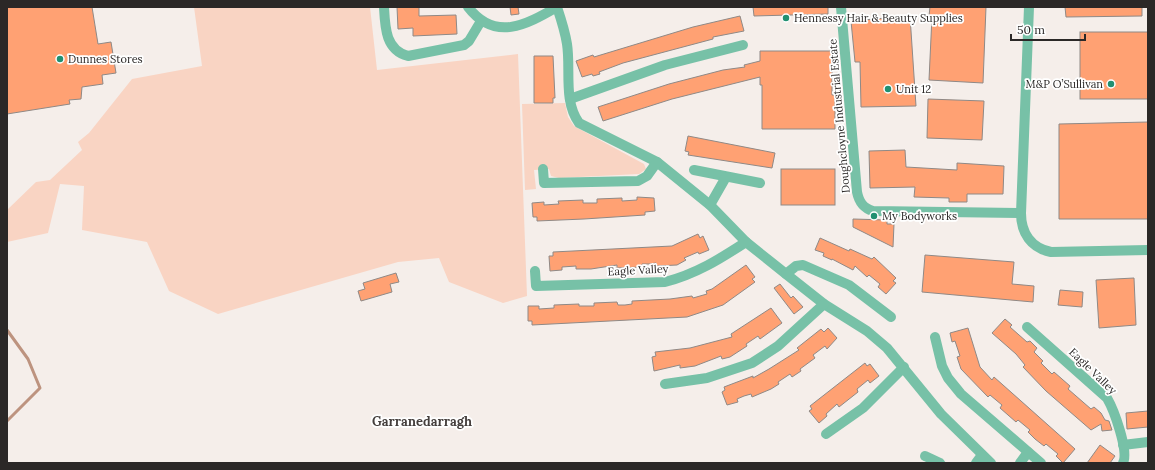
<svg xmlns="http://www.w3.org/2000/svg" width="1155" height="470" viewBox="0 0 1155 470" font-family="Lora,serif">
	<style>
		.green { fill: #f9d4c3 }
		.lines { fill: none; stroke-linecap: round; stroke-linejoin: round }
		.stream { stroke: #bd937f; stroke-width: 3 }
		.building { fill: #ffa173; stroke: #8f8986 }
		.minor { stroke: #77c1a7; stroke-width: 10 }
		.poi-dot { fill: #209071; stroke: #fff; stroke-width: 1.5 }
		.labels { text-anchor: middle; stroke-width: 3.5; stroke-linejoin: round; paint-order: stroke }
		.poi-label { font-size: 11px; fill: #2b2827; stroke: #fff; text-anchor: start }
		.street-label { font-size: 11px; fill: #2b2827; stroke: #fff }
		.quarter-label { font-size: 13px; font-weight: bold; fill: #453f3d; stroke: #fff }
	</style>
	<rect width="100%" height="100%" fill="#f5eeea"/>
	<g class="green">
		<path d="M194,7h176l7,63 141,-16 9,242 -24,7 -54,-21 -10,-24 -41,4 -180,52 -49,-23 -22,-49 -65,-12 2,-44 -24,-2 -12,49 -41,9v-32l29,-28 14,-2 32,-30 -4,-8 11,-9 43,-54 70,-13z"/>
		<path d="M565,103l3,14 6,9 70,38 2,5 -7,5 -80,4 -8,-2 -2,-7 -15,1 2,19 -11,1 -3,-86z"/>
	</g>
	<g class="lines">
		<path class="stream" d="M7,330l21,29 12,29 -33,33"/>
	</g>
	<g class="building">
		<path d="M7,7h85l6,37 13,-2 5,31 -14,2 1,9 -21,3 -1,12 -12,1 1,4 -63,10z"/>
		<path d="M397,7h22v9l37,-1 1,19 -44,2v-8l-15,1z"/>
		<path d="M510,7h8l1,7 -8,1z"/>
		<path d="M753,7h75v7l-74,2z"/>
		<path d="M930,7h56l-3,76 -54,-3 3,-64h-3z"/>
		<path d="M1065,7h77v9l-76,1z"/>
		<path d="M740,16l4,15 -31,6v2l-90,24 -24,9 1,2 -7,2 -1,-2 -10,3 -6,-16 17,-6 1,2 99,-30z"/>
		<path d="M910,16l6,90 -55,1 -1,-45h-5l-4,-41z"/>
		<rect x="1080" y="32" width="68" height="67"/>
		<path d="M760,51h72v44h3v34h-73v-44h-2v-8l-88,22 -69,22 -5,-14 71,-23 54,-14 22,-3 -1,-2 16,-4z"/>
		<path d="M534,56h19l2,42h-2v5h-19z"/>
		<path d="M928,99l56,2 -2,39 -55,-2z"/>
		<path d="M1148,122v97h-89v-95z"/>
		<path d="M688,136l87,17 -3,15 -84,-13 1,-3 -4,-1z"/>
		<path d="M905,150l1,17 51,3v-7l47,3 -1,28h-36v8h-18v-4l-35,-1 1,-10 -45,1 -1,-37z"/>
		<rect x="781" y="169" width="54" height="36"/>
		<path d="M637,197l17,1 1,13 -10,1v3l-61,4 -47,2v-4h-4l-1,-14 12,-1v3l15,-1 -1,-3 25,-1v3h14v-4l25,-1v3l15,-1z"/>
		<path d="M853,219l34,1v4h7l-1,23 -40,-20z"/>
		<path d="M698,234l2,4 3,-2 6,14 -10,4 -1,-2 -14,6 2,2 -9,5 -21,1v-3l-7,1h-7v3l-25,1v-3l-26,4h-15v-3l-14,1v3l-12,1 -1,-15h4v-4l119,-6z"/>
		<path d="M820,238l29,13 1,-2 22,10 2,-2 22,21 -3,3 3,2 -10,11 -8,-7 2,-3 -11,-9 -2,2 -12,-11 -2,4 -21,-11v1l-9,-4 1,-3 -9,-3z"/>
		<path d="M925,255l89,7 -2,22 22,2 -1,16 -111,-10z"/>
		<path d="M746,265l9,12 -3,2 3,3 -32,23 -36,12 -155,8v-4h-4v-15h11v3l15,-1v-3l25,-1v2h15v-3l23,-1 1,3h7l7,-1v-3l38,-2 22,-3 1,2 14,-4 -1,-3 6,-2z"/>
		<path d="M396,273l3,9 -9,2 2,8 -31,9 -3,-10 7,-2 -2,-6z"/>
		<path d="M1134,278l2,47 -37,3 -3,-48z"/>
		<path d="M780,284l11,14 2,-2 10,11 -9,7 -20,-26z"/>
		<path d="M1060,290l23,2 -1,15 -24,-2z"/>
		<path d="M771,308l11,15 -22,16 -2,-3 -12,8 1,2 -17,11 -8,2 -1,-3 -26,10 -15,2v-3l-26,6 -2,-14 4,-1 -1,-4 35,-4 42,-11 -1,-3z"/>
		<path d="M1005,319l7,6 -2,2 17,15 3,-1 7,7 -3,4 9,9 -2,2 11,11 2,-2 16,14 -2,3 23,20 3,-2 7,6 4,7 4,1 3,9 -10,1 -1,-7 -10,6 -45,-39 -23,-24 2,-2 -9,-11 -24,-21z"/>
		<path d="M828,328l9,10 -10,11 -2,-3 -12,9 2,3 -15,11 1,2 -9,6 -2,-3 -12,8 1,2 -8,5 -19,8 -1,-3 -7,2 -7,3 1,3 -11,3 -5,-13 3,-2 -1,-3 29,-11v2l16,-9 30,-19 -2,-2 24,-19 3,3z"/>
		<path d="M968,328l12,39 12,13 2,-3 81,72 -12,14 -7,-7 2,-2 -12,-10 -2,2 -9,-7 -7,-7 2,-2 -12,-10 -2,2 -16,-14 2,-3 -12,-10 -2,2 -27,-28 -4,-12 3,-1 -5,-15 -3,1 -2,-9z"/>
		<path d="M865,363l2,3 3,-2 9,12 -9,7 -2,-3 -11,9 1,3 -19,15 -2,-3 -11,10 1,2 -8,7 -10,-12 3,-2 -2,-3z"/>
		<path d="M1148,411v16l-21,2 -1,-16z"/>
		<path d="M1100,445l15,11 -5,7h-23z"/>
	</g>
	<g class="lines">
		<g class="minor">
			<path d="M384,7c1,19 1,43 24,49l56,-11 5,-4 12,-20"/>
			<path d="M468,7c27,35 58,18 89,0"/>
			<path d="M557,7c4,12 8,24 10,37 4,25 -4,57 12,79l78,39 53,43 36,37 40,32 38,30 43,27 20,17 54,66 50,49"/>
			<path d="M841,7l16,185c2,10 6,16 16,19l148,2"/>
			<path d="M1029,7l-8,206c0,20 10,35 30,39l97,-2"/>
			<path d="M570,99l95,-34 78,-20"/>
			<path d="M543,169l1,14 94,-2 9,-5 10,-14"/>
			<path d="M694,170l66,13"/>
			<path d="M710,205l16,-28"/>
			<path d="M535,271l1,15 129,-4c31,-8 55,-23 81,-40"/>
			<path d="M786,274l10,-8 7,-1 46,20 42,32"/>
			<path d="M1027,327l80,71c7,12 22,53 16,65"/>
			<path d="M935,337l7,29 6,12 13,16 80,69"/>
			<path d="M665,384l42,-6 45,-15 26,-17 46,-42"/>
			<path d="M826,434l37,-26 41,-41"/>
			<path d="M1123,445l25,-3"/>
			<path d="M925,456l15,7"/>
			<path d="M976,463l6,-8"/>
			<path d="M1020,463l8,-11"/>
		</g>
	</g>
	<g class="poi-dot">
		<circle cx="786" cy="18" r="4"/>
		<circle cx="60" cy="59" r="4"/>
		<circle cx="1111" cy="84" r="4"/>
		<circle cx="888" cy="89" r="4"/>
		<circle cx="874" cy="216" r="4"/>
	</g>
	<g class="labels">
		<g class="poi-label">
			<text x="794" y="22">Hennessy Hair &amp; Beauty Supplies</text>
			<text x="68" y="63">Dunnes Stores</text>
			<text x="1103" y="88" text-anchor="end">M&amp;P O’Sullivan</text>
			<text x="896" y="93">Unit 12</text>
			<text x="882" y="220">My Bodyworks</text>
		</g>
		<g class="street-label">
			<text transform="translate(839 116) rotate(-95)" y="4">Doughcloyne Industrial Estate</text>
			<text transform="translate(638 270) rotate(-3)" y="4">Eagle Valley</text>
			<text transform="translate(1093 371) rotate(44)" y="4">Eagle Valley</text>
		</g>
		<g class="quarter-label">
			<text x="422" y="426">Garranedarragh</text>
		</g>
	</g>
	<rect width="1155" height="470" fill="none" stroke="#2b2827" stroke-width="16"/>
	<path d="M1011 34v6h74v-6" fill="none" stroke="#2b2827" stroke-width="2"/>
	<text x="1017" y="34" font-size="12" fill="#2b2827" stroke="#ffffff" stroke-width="3" paint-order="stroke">50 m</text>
</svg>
